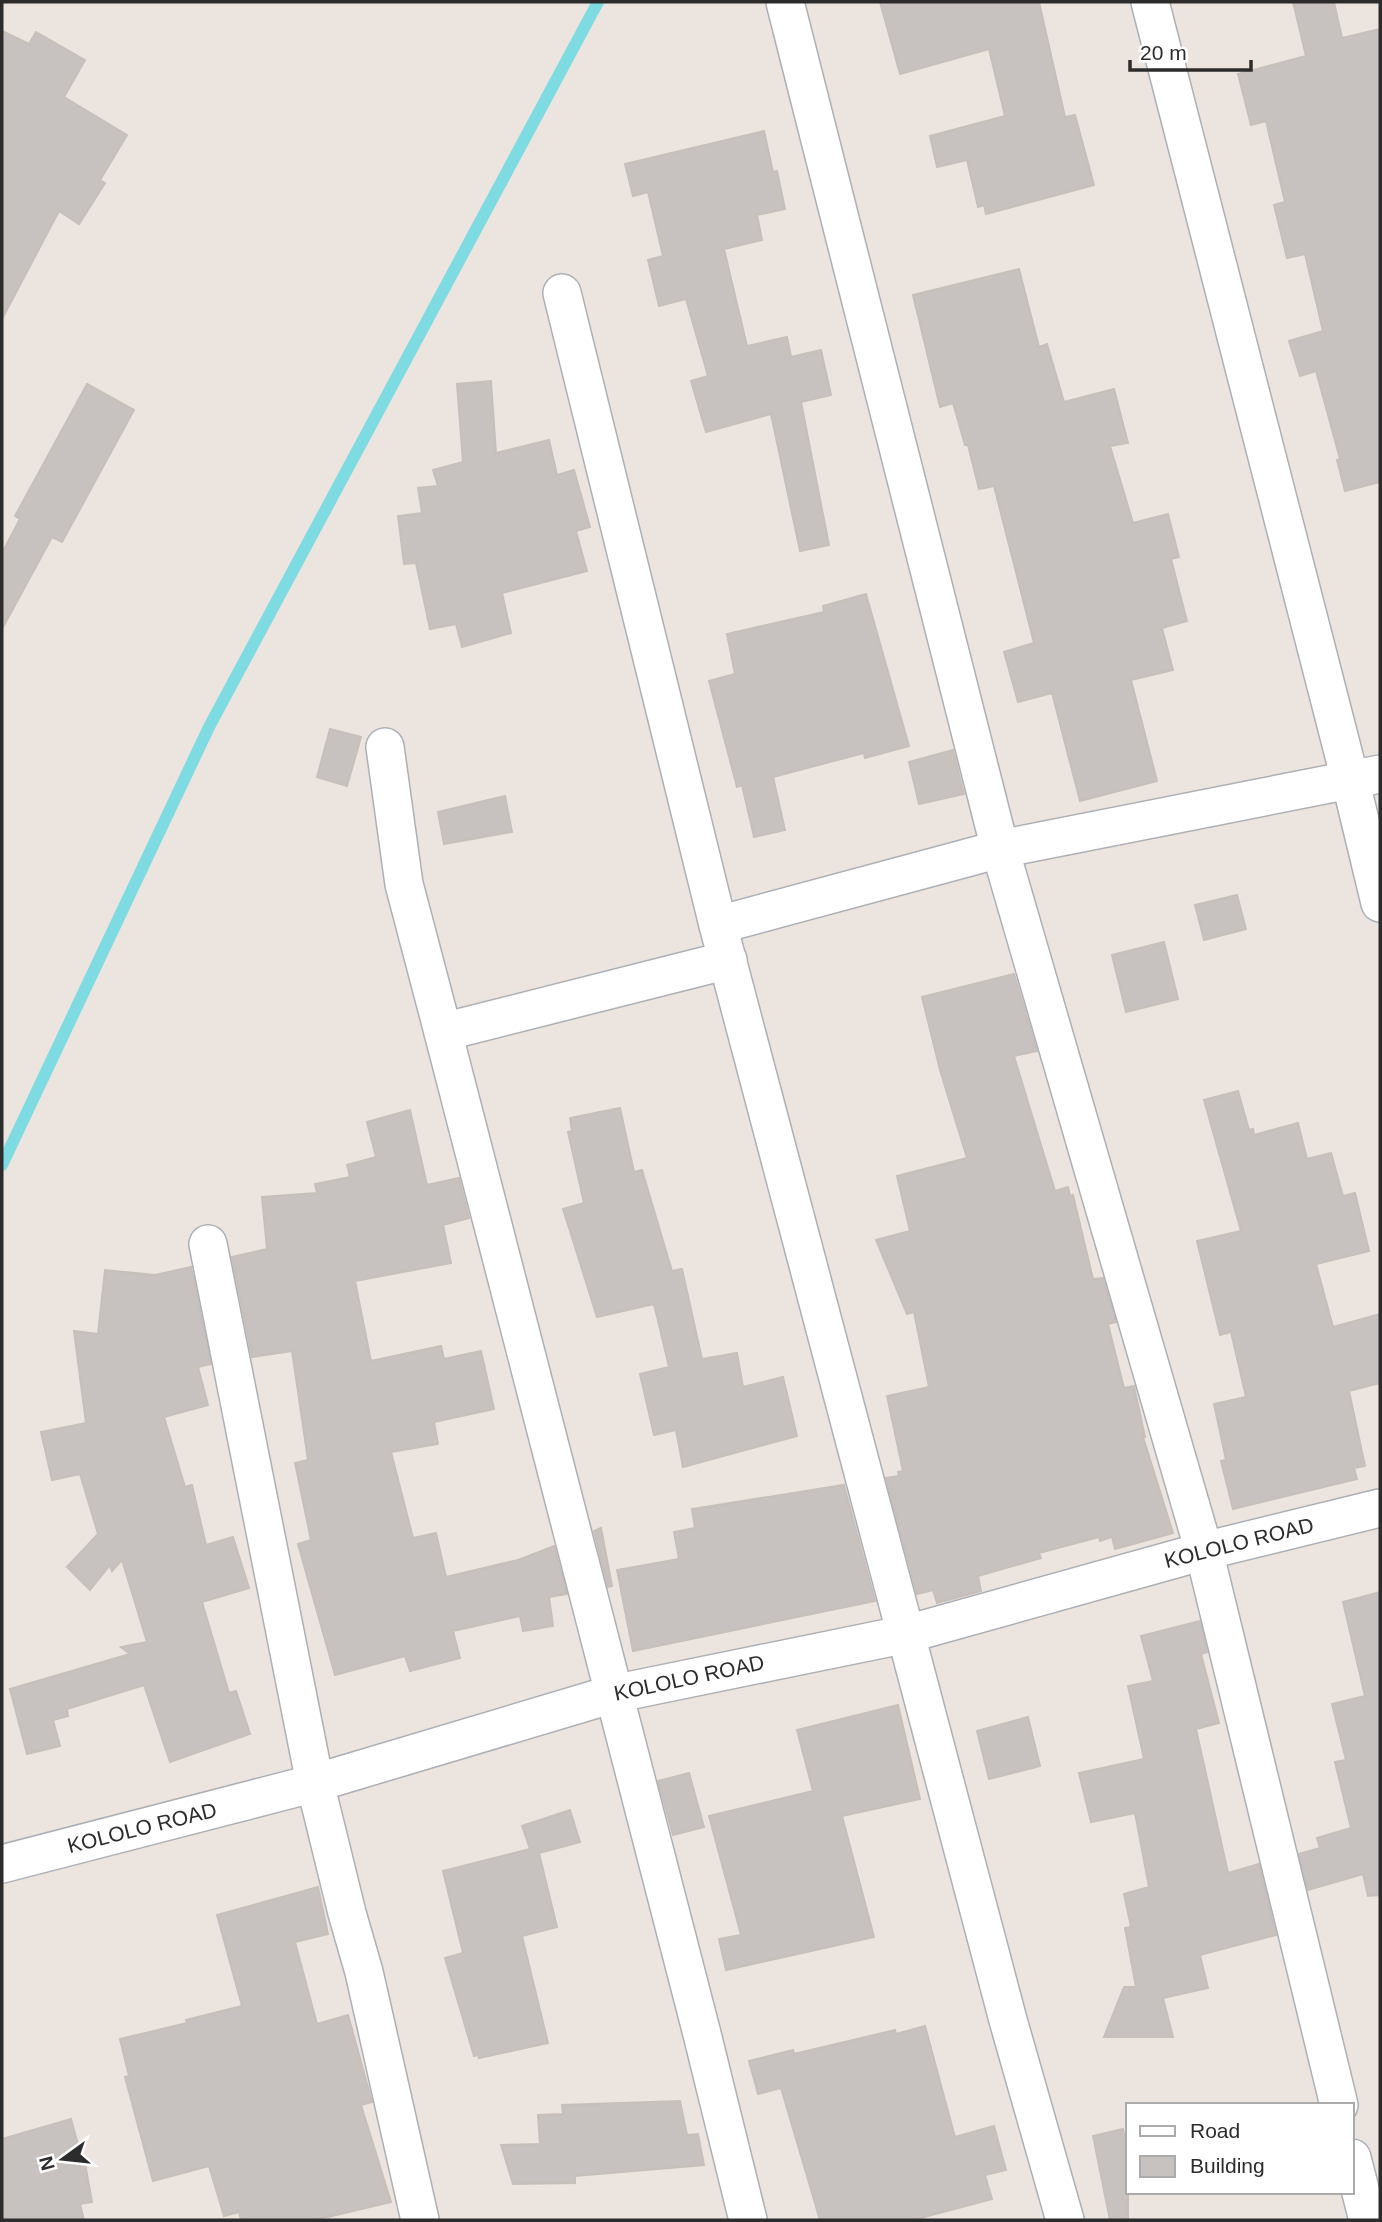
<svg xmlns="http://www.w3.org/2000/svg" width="1382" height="2222" viewBox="0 0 1382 2222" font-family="Helvetica,sans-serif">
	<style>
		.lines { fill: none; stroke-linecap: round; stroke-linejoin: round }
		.stream { stroke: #7edbe2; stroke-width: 12 }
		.building { fill: #c7c1bf; stroke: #c7bfb9; stroke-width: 2 }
		.street-casing { stroke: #acb0b6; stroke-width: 40 }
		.street { stroke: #fff; stroke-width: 37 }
		.labels { text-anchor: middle; stroke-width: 5; stroke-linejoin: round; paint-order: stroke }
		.street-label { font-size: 21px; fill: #2c2c2c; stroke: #fff }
	</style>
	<rect width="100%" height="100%" fill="#ece4df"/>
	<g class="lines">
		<path class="stream" d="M2,1165l207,-438 389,-725"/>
	</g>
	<g class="building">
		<path d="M880,2h159l26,115 10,-2 19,70 -108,29 -2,-9 -6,2 -11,-47 -30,7 -7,-31 75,-20 -16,-67 -89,25z"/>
		<path d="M1293,2h41l8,36 38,-9v453l-35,9 -8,-31 3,-1 -24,-88 -16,5 -11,-35 34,-10 -18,-77 -18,4 -13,-53 11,-3 -19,-81 -15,4 -13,-51 68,-18z"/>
		<path d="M2,31l27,13 7,-12 49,28 -21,37 63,38 -27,45 5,3 -26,41 -20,-13 -57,108z"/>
		<path d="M764,131l9,41 4,-1 8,38 -28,6 5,25 -38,9 23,97 40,-9 4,20 30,-7 10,45 -30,7 28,143 -29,6 -29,-137 -65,18 -15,-51 17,-5 -22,-77 -27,7 -11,-46 15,-4 -15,-64 -15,4 -8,-32z"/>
		<path d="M1019,269l20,78 8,-3 17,58 50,-13 14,54 -18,3 23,77 35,-9 11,43 -8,2 16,62 -25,7 11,42 -42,10 26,101 -77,20 -28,-108 -34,9 -14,-50 30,-9 -40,-157 -15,3 -11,-44h-3l-12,-42 -13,4 -27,-112z"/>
		<path d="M491,381l5,72 53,-13 8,35 17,-5 16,57 -14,4 11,40 -85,22 9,40 -49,14 -6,-23 -26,5 -14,-66 -12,1 -6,-48 24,-3 -4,-25 20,-2 -5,-16 30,-8 -6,-78z"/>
		<path d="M87,384l47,26 -72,132 -10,-5 -50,92v-76l18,-34 -5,-3z"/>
		<path d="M866,594l43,152 -44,12 -1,-5 -91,24 12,53 -31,7 -12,-52 -5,2 -28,-106 26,-7 -8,-40 97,-22 -1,-6z"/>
		<path d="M330,729l31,8 -14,49 -30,-9z"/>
		<path d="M953,750l11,44 -45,10 -10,-42z"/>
		<path d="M505,796l7,36 -68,12 -6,-32z"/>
		<path d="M1237,895l9,34 -42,11 -9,-35z"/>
		<path d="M1164,942l14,57 -52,13 -14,-57z"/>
		<path d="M1014,974l23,77 -23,5 41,135 13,-4 2,9 3,-1 20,84 10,-1 13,44 -8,2 16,64 10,-2 11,51h-2l30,96 -58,16 -3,-12 -12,4 -1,-4 -60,16 2,5 -63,18 3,15 -44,12 -4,-13 -16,4 -31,-116 13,-2 -1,-4 5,-1 -16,-75 42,-9 -15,-75 -7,2 -31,-74 34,-9 -13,-55 70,-18 -27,-88 -18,-73z"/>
		<path d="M1238,1091l11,39 4,-1 1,6 44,-12 9,36 24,-6 12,43 12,-3 14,58 -53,13 17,63 47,-13v69l-31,8 16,75 -11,2 3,11 -124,30 -12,-48 5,-1 -12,-56 32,-7 -15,-65 -11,3 -23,-94 44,-10 -37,-131z"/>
		<path d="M620,1108l14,64 8,-2 30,101 10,-2 20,90 35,-6 6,34 40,-10 14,59 -114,31 -7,-37 -22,5 -14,-61 29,-7 -15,-63 -57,13 -34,-108 21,-6 -16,-71 4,-1 -2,-13z"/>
		<path d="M410,1110l17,75 32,-7 10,40 -26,7 8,38 -96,18 16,80 70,-15 3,13 37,-8 13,58 -60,13 4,22 -47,8 22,86 23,-5 10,44 72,-17 36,-14 13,48 -18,3 4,29 -30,5 -3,-15 -67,15 7,27 -50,13 -5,-15 -70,19 -37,-131 13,-4 -16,-77 13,-3 -16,-109 -40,6 -20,-100 35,-8 -5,-52 55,-4 -2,-9 35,-7 -3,-12 29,-8 -9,-35z"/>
		<path d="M191,1267l20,97 -13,3 10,38 -44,12 21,70 7,-2 14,60 27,-8 16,51 -47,14 27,91 7,-2 14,43 -80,28 -26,-77 -77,24 1,7 -15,4 7,26 -33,8 -17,-65 120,-35 -9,-7 26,-5 -25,-82 -10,11 -2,-6 -20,25 -23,-23 31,-33 -18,-60 -28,6 -11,-48 45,-9 -12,-92 24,3 7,-64 50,5z"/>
		<path d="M844,1485l31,116 -242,50 -16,-81 62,-11 -5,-27 21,-4 -3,-19z"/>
		<path d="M601,1528l11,58 -4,1 -14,-56z"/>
		<path d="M1380,1592v303l-12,1 -5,-22 -55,16 -9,-36 21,-6 -3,-10 34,-10 -16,-66 11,-2 -14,-56 33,-8 -22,-94z"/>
		<path d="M1200,1621l7,31 -6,2 18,69 -23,6 32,144 31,-9 17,71 -76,20 8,33 -45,10 10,39h-69l20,-50h12l-11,-59 6,-1 -7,-33 25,-7 -14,-74 -44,9 -12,-49 65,-14 -16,-73 25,-5 -12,-45z"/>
		<path d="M898,1705l22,94 -78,17 32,121 -148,33 -7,-31 22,-4 -32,-119 104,-25 -16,-61z"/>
		<path d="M1028,1717l12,49 -51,13 -12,-48z"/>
		<path d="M689,1773l15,54 -31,8 -15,-54z"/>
		<path d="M570,1810l10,32 -41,11 18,74 -35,9 26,107 -69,15 -1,-3 -4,1 -29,-98 18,-5 -20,-82 87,-22 -8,-23z"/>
		<path d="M318,1887l10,47 -33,8 22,82 31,-9 24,87 -11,3 30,97 -76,18h-74l-2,-8 -15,4 -15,-50 -56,15 -28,-104 4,-1 -9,-37 67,-16 -1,-3 56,-14 -25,-91z"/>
		<path d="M925,2026l30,111 39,-11 12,44 -21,5 7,24 -79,21h-93l-39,-132 -23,6 -9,-33 44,-11 1,4 101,-24 1,4z"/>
		<path d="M680,2101l7,34 11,-1 6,31 -129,11v7l-62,1 -12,-39 39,-1 -2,-29 25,-1 -1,-9z"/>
		<path d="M71,2119l12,44h2l7,39 -12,2 4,16h-82v-81z"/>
		<path d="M1123,2129l5,24v67h-18l-17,-84z"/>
	</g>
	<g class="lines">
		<g class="street-casing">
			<g id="street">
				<path d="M785,2l215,847 204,702 135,554"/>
				<path d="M1150,2l200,777 30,124"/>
				<path d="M562,293l156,632 290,1095 57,200"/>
				<path d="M385,747l19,137 39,148"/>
				<path d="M718,925l282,-76 380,-75"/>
				<path d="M728,960l-285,72 259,1002 46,186"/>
				<path d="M208,1244l107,539 32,130 17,59 56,248"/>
				<path d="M2,1864l313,-81 298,-89 294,-60 297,-83 176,-43"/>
				<path d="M1352,2158l16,62"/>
			</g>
		</g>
		<use href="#street" class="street"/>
	</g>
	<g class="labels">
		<g class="street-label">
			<text transform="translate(1239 1543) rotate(-14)" y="7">KOLOLO ROAD</text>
			<text transform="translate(689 1678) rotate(-12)" y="7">KOLOLO ROAD</text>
			<text transform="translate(142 1828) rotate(-14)" y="7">KOLOLO ROAD</text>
		</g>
	</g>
	<rect width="1382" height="2222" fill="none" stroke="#2c2c2c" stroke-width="7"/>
	<rect x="1126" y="2103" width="228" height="91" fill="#ffffff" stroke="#ababab" stroke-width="2"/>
	<rect x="1140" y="2126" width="35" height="10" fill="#ffffff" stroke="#ababab" stroke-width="2"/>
	<text x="1190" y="2138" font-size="21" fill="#2c2c2c">Road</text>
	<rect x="1140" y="2156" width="35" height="21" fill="#c7c1bf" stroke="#ababab" stroke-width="2"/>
	<text x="1190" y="2173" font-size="21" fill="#2c2c2c">Building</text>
	<g transform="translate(63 2159) rotate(255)" stroke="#ffffff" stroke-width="5" paint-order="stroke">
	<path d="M0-5L12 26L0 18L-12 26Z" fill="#2c2c2c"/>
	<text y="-10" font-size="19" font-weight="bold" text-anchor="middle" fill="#2c2c2c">N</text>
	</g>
	<path d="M1130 60v10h121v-10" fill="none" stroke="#2c2c2c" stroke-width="3.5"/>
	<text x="1140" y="60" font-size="21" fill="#2c2c2c" stroke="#ffffff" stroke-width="5" paint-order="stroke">20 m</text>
</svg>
